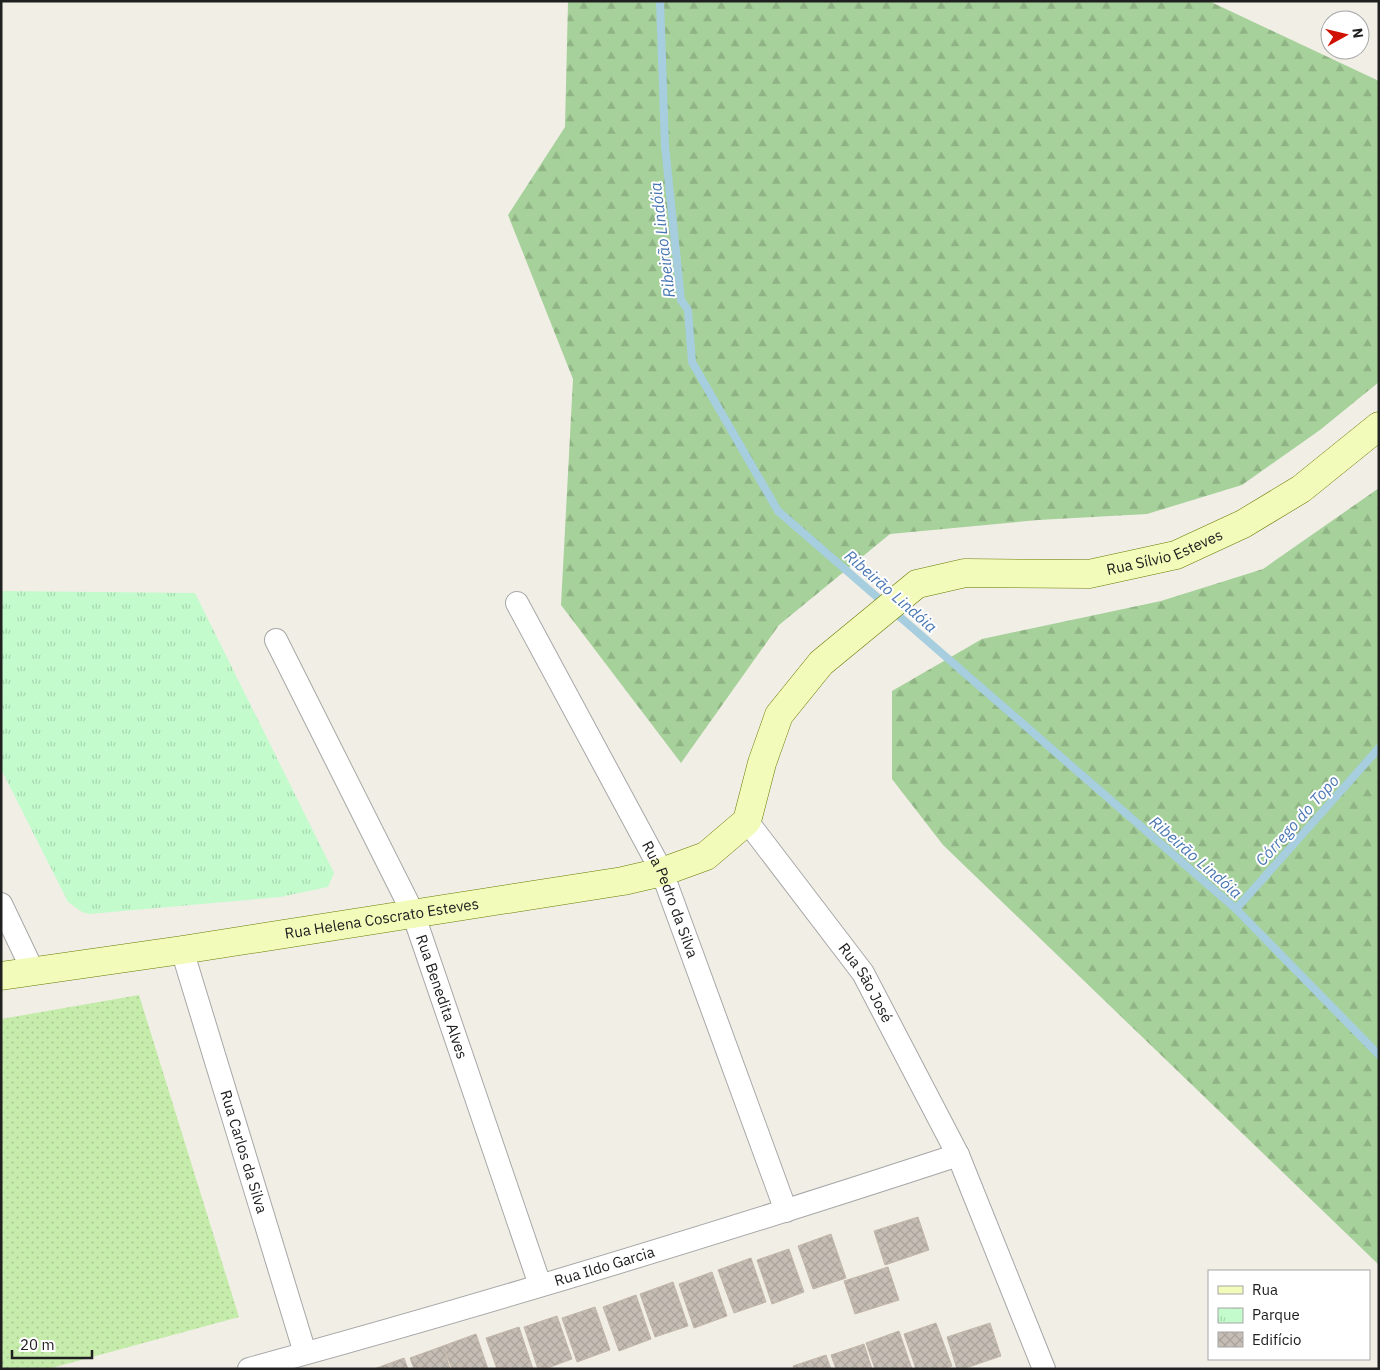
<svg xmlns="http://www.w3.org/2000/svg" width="1380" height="1370" viewBox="0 0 1380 1370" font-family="'IBM Plex Sans',sans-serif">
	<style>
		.grass { fill: url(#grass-dots) }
		.forest { fill: url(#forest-firs) }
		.park { fill: url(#park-tufts) }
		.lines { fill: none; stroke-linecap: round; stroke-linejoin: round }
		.stream { stroke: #a6cedf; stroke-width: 8 }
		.building { fill: url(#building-cross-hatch); stroke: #c3b6a8 }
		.street-casing { stroke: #a7a7a7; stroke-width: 24 }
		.secondary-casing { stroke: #667c02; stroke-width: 29 }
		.street { stroke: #fff; stroke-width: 22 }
		.secondary { stroke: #f3fbba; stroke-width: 28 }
		.labels { text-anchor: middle; stroke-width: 4; stroke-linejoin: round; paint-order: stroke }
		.street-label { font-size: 15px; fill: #202020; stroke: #fff }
		.water-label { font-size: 16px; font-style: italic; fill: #4976b3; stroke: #fff }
	</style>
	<defs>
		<pattern id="grass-dots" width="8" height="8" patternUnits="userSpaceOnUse" patternTransform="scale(1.25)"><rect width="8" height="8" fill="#c6ecab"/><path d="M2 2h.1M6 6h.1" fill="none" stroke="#aaca93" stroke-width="1.8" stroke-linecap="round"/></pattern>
		<pattern id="forest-firs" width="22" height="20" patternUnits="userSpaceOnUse" patternTransform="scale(1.25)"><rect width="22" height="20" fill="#a6d19a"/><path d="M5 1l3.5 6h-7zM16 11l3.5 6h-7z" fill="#8fb384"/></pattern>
		<pattern id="park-tufts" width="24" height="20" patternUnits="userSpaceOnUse" patternTransform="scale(1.25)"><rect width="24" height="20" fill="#c3fbcc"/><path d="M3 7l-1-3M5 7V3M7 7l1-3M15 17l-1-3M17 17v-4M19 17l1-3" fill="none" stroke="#a7d7af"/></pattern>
		<pattern id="building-cross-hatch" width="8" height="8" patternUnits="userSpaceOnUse" patternTransform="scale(1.25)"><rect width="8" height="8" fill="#c6beb5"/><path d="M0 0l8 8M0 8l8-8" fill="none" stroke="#aaa39b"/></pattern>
	</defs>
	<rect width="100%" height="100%" fill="#f1eee6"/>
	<path class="grass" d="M139,995l100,322 -191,52h-47v-350z"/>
	<g class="forest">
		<path d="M568,1h641l170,80v301l-59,48 -78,55 -95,29 -109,6 -148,14 -111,91 -98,138 -120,-158 12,-226 -65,-164 57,-88z"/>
		<path d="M1379,488v777l-436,-420 -51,-66v-88l90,-52 179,-38 102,-32z"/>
	</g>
	<path class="park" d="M1,591l194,2 139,280 -6,14 -48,10 -191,17 -7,-2 -14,-10 -67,-133z"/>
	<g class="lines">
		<g class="stream">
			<path d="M660,1l5,145 16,154 7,10 4,52 86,149 458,398 143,146"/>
			<path d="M1236,909l143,-161"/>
		</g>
	</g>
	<g class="building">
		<path d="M918,1217l11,33 -44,15 -11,-34z"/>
		<path d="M831,1234l15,44 -33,11 -15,-43z"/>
		<path d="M789,1249l15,43 -32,12 -15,-44z"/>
		<path d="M751,1258l15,44 -32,11 -16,-43z"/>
		<path d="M888,1267l11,33 -44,14 -11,-33z"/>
		<path d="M712,1272l15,44 -33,12 -15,-44z"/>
		<path d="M673,1282l15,44 -33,11 -15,-43z"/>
		<path d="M636,1295l15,44 -32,12 -16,-44z"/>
		<path d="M595,1307l15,43 -33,12 -15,-44z"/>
		<path d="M557,1316l15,43 -27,10h-7l-14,-42z"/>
		<path d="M936,1323l16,43 -7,3h-29l-12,-35z"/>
		<path d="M990,1323l11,33 -38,13h-6l-10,-32z"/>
		<path d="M519,1327l14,42h-36l-11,-31z"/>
		<path d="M899,1331l13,38h-37l-9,-26z"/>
		<path d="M476,1334l12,35h-36l-9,-23z"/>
		<path d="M864,1344l8,25h-36l-5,-14z"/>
		<path d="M443,1346l7,23h-36l-4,-11z"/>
		<path d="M826,1355l5,14h-37l-1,-3z"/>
		<path d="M404,1358l4,11h-34z"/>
	</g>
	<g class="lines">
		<g class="street-casing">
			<g id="street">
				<path id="s1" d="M517,603l145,269 124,339"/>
				<path id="s2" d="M276,640l137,273 127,372"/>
				<path id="s3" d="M747,821l116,152 95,182 86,214"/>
				<path d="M1,904l32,67"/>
				<path id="s4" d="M182,950l123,403"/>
				<path id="s5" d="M249,1369c238,-65 474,-137 709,-214"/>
			</g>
		</g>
		<g class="secondary-casing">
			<g id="secondary">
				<path id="s6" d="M1,976l181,-26 441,-69 39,-9 44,-16 41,-35 15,-58 17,-48 42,-52 96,-79 48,-11 124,1 87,-19 67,-31 58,-35 78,-63"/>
			</g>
		</g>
		<use href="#street" class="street"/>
		<use href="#secondary" class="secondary"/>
	</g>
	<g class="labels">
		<g class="street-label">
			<text dy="5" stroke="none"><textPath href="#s6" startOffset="1324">Rua Sílvio Esteves</textPath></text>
			<text dy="5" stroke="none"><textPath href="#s1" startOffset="334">Rua Pedro da Silva</textPath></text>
			<text dy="5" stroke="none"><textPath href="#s6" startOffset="385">Rua Helena Coscrato Esteves</textPath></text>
			<text dy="5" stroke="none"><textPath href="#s3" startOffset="201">Rua São José</textPath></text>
			<text dy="5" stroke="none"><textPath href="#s2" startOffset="394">Rua Benedita Alves</textPath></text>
			<text dy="5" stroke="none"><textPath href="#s4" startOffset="211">Rua Carlos da Silva</textPath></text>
			<text dy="5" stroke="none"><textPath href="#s5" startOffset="370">Rua Ildo Garcia</textPath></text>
		</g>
		<g class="water-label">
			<text transform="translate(662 240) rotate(-97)" y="6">Ribeirão Lindóia</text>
			<text transform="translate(891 591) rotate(41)" y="6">Ribeirão Lindóia</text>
			<text transform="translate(1297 820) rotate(-48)" y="6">Córrego do Topo</text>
			<text transform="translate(1196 857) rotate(41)" y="6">Ribeirão Lindóia</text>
		</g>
	</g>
	<rect width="1380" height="1370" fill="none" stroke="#202020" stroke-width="5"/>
	<rect x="1208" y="1270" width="162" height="90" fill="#ffffff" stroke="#a6a6a6"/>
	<rect x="1218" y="1286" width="25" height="8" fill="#f3fbba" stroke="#a6a6a6"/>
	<text x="1252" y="1295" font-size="15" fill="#202020">Rua</text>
	<rect x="1218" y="1308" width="25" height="15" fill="url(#park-tufts)" stroke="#a6a6a6"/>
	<text x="1252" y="1320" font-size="15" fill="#202020">Parque</text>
	<rect x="1218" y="1332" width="25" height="15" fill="url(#building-cross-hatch)" stroke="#a6a6a6"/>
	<text x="1252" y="1345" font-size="15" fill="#202020">Edifício</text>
	<g transform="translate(1345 35) rotate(82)"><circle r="24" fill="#ffffff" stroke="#a6a6a6"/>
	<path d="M0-4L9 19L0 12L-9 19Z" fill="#d01000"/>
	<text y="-8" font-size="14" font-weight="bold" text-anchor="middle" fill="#202020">N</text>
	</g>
	<path d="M12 1350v8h80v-8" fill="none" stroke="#202020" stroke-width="2.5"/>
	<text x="20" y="1350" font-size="15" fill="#202020" stroke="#ffffff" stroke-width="4" paint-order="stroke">20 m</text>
</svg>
